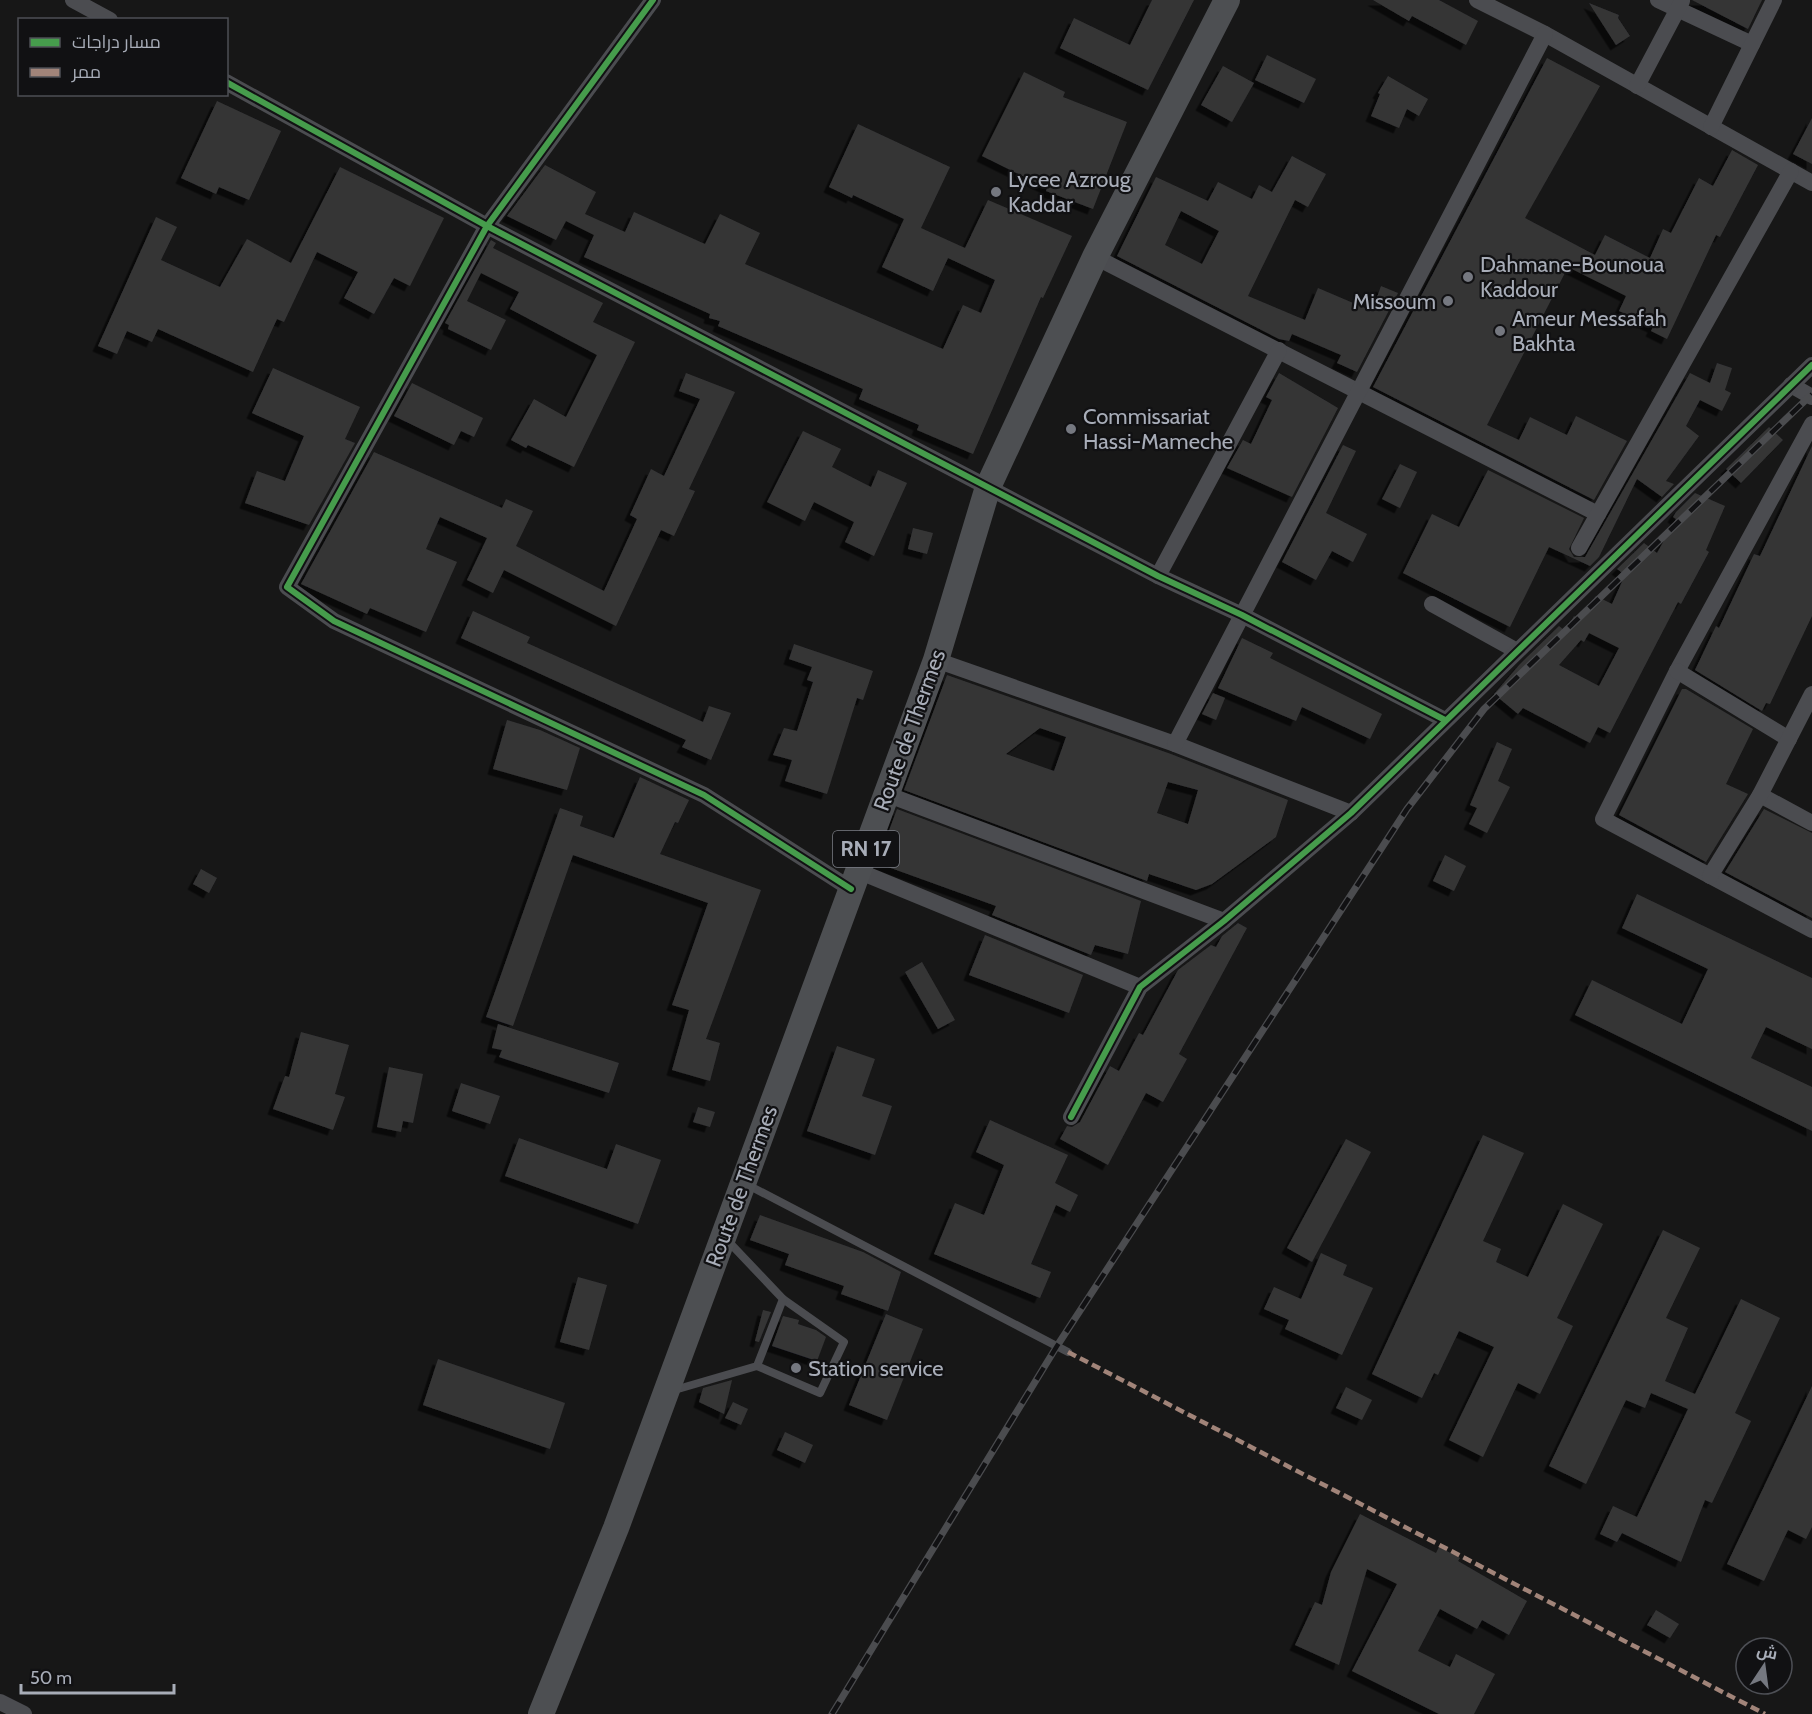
<svg xmlns="http://www.w3.org/2000/svg" width="1812" height="1714" viewBox="0 0 1812 1714" font-family="Cabin,Cairo,sans-serif">
	<style>
		.building { fill: #353536; fill-rule: evenodd; filter: url(#shadow) }
		.lines { fill: none; stroke-linecap: round; stroke-linejoin: round }
		.lane { stroke: #4b4c50; stroke-width: 8 }
		.street { stroke: #4b4c50; stroke-width: 16 }
		.primary { stroke: #4d4f52; stroke-width: 26 }
		.rail-casing { stroke: #4b4c4f; stroke-width: 7 }
		.rail { stroke: #111113; stroke-width: 4.5; stroke-dasharray: 14; stroke-linecap: butt }
		.quiet { stroke: #a18479; stroke-width: 4.5; stroke-dasharray: 9 4.5; stroke-linecap: butt }
		.cycleway-casing { stroke: #111113; stroke-width: 10 }
		.cycleway { stroke: #469c4c; stroke-width: 6 }
		.poi-dot { fill: #757880; stroke: #111113; stroke-width: 2 }
		.labels { text-anchor: middle; stroke-width: 4.5; stroke-linejoin: round; paint-order: stroke }
		.shield { fill: #111113; stroke: #7b7e86; stroke-width: 1.5 }
		.shield-label { font-size: 21px; font-weight: bold; fill: #a8adb8 }
		.poi-label { font-size: 22px; fill: #a8adb8; stroke: #111113; text-anchor: start }
		.street-label { font-size: 22px; fill: #a8adb8; stroke: #111113 }
	</style>
	<defs>
		<filter id="shadow"><feDropShadow dx="-5.5" dy="5.5" stdDeviation="0" flood-color="#0009"/></filter>
	</defs>
	<rect width="100%" height="100%" fill="#171717"/>
	<g class="building">
		<path d="M1152,0h42l-46,90 -88,-42 14,-30 56,27z"/>
		<path d="M1373,0h66l39,21 -12,24 -54,-29 -3,5z"/>
		<path d="M1692,0h70l-14,29z"/>
		<path d="M1589,3l30,12 -1,3 12,18 -14,9z"/>
		<path d="M1267,55l49,24 -12,24 -49,-23z"/>
		<path d="M1547,58l53,28 -75,132 70,37 10,-20 45,23 13,-29 8,4 28,-55 14,8 19,-36 26,15 -38,72 -4,-2 -49,104 -16,-8 2,-4 -34,-16 7,-15 -58,-29 -81,158 32,15 11,-23 37,18 9,-19 51,25 -33,59 -221,-113z"/>
		<path d="M1223,66l31,17 -22,39 -31,-17z"/>
		<path d="M1024,72l41,20 -2,5 64,25 -34,87 -47,-18 1,-3 -65,-32z"/>
		<path d="M1388,76l40,23 -9,17 -12,-7 -8,19 -28,-12 9,-22 -2,-1z"/>
		<path d="M217,101l64,30 -32,69 -30,-13 -3,7 -35,-16z"/>
		<path d="M1812,118v46l-19,-10z"/>
		<path d="M858,124l92,43 -29,61 44,20 23,-48 84,36 -29,62 -2,-1 -68,157 -56,-24 2,-5 -60,-26 4,-10 -145,-63 2,-5 -11,-3 1,-4 -126,-57 10,-22 -28,-14 -10,19 -49,-24 38,-51 51,27 -11,22 40,18 9,-20 71,32 15,-30 40,19 -15,31 198,85 20,-44 18,8 14,-33 -47,-22 -15,33 -51,-24 22,-48 -51,-24 -1,3 -23,-11z"/>
		<path d="M1292,156l34,18 -18,33 -13,-7 -47,96 57,24 13,-32 54,23 9,-25 17,7 -41,79 -20,-9 4,-8 -49,-21 -3,7 -10,-2 -162,-83 39,-79 52,24 10,-19 34,17 7,-14 13,7zM1181,211l38,20 -17,33 -37,-19z"/>
		<path d="M340,167l104,51 -34,68 -16,-8 -20,36 -30,-16 14,-26 -41,-20 -33,70 -7,-3 -24,53 -95,-43 -6,13 -25,-11 -10,23 -19,-8 58,-129 21,10 -16,33 59,27 27,-48 44,24z"/>
		<path d="M491,240l5,3 -3,5 110,55 -10,19 42,20 -61,125 -46,-22 -2,3 -15,-8 23,-41 32,18 31,-62 -87,-46 9,-17 -38,-19 -14,28 39,19 -15,30 -43,-21 1,-4 -4,-2z"/>
		<path d="M1717,363l15,5 -7,22 6,3 -9,18 -22,-11 -14,26 13,10 -33,45 8,3 -12,13 -25,-18 -38,78 -9,9 -41,-19 -39,80 -107,-54 29,-59 27,13 29,-57 96,48 -15,31 5,8h11l105,-184 20,10z"/>
		<path d="M273,368l87,39 -15,32 10,4 -46,82 -64,-22 12,-32 28,10 19,-45 -52,-23z"/>
		<path d="M686,373l49,19 -46,97 6,2 -21,45 -13,-6 -45,96 -112,-56 -11,23 -26,-13 20,-42 -47,-21 -14,32 31,13 -31,70 -56,-24 -3,6 -66,-30 73,-132 128,56 4,-9 27,12 -17,35 88,45 33,-72 -7,-4 21,-46 13,7 36,-77 -21,-8z"/>
		<path d="M1279,373l59,35 -46,89 -65,-29 16,-28 8,4 21,-44 -6,-3z"/>
		<path d="M412,383l71,35 -9,19 -13,-6 -7,14 -60,-29z"/>
		<path d="M1769,427l14,13 -42,43 -15,-14z"/>
		<path d="M803,431l38,18 -9,18 39,20 7,-17 29,13 -33,73 -29,-14 9,-20 -40,-20 -9,19 -38,-19z"/>
		<path d="M1343,445l13,6 -30,62 41,21 -14,28 -21,-11 -16,29 -34,-18z"/>
		<path d="M1812,446v170l-42,88 -4,-1 -4,8 -67,-41 21,-44 3,2 35,-74 6,2z"/>
		<path d="M1400,464l17,8 -17,36 -18,-9z"/>
		<path d="M1695,493l30,13 -19,44 3,2 -28,52 -3,-2 -68,131 -12,-6 -8,16 -67,-35 -5,6 -24,-20 26,-30 39,-38 6,5 9,-15 4,3 18,-23 16,8 13,-29 -8,-6 27,-26 13,10 19,-34 -3,-2 3,-5zM1589,633l30,15 -20,38 -40,-21 22,-25 3,2z"/>
		<path d="M913,528l20,5 -6,21 -19,-5z"/>
		<path d="M473,611l57,26 -3,6 176,79 6,-16 22,7 -20,47 -29,-13 4,-7 -225,-102z"/>
		<path d="M1242,638l31,15 -3,5 112,56 -12,25 -68,-32 -6,14 -78,-33z"/>
		<path d="M794,644l79,27 -10,29 -6,-2 -30,96 -42,-13 7,-21 -19,-5 11,-27 13,3 16,-49 -6,-2 5,-13 -23,-8z"/>
		<path d="M947,675l224,79 117,46 -12,37 -64,47 -16,6 -47,-16 -2,7 -243,-91zM1040,728l26,9 -12,34 -48,-17zM1168,782l30,8 -10,34 -31,-11z"/>
		<path d="M1682,689h4l67,40 -27,55 22,10 -42,68 -87,-47z"/>
		<path d="M1213,693l12,5 -9,22 -14,-6z"/>
		<path d="M507,720l33,10 40,18 -13,42 -74,-21z"/>
		<path d="M1497,742l15,7 -14,32 12,6 -23,46 -18,-9 8,-16 -7,-3z"/>
		<path d="M640,777l49,23 -11,23 -3,-1 -15,32 101,36 -55,149 14,4 -10,38 -38,-11 17,-60 -17,-5 36,-102 -135,-48 -60,171 -27,-9 74,-209 23,8 -3,10 34,12z"/>
		<path d="M897,809l244,92 -13,53 -33,-9 -4,10 -99,-40 4,-9 -119,-43z"/>
		<path d="M1764,809l48,24v85l-87,-46z"/>
		<path d="M1445,855l21,11 -12,25 -21,-10z"/>
		<path d="M201,869l16,9 -8,15 -16,-9z"/>
		<path d="M1637,894l175,84v71l-46,-22 -15,31 61,29v44l-237,-116 17,-35 90,44 26,-55 -86,-41z"/>
		<path d="M1238,923l9,5 -68,126 8,5 -24,43 -17,-9 -38,72 -48,-26 7,-13 5,1 8,-5 30,-56 9,5 20,-38 4,2 35,-65 33,-25 5,2 6,-11z"/>
		<path d="M985,935l98,40 -14,38 -100,-38z"/>
		<path d="M922,962l33,58 -17,9 -33,-57z"/>
		<path d="M498,1024l121,39 -10,30 -110,-36 3,-7 -10,-2z"/>
		<path d="M301,1032l48,13 -14,49 10,3 -12,33 -60,-21 12,-33 4,1z"/>
		<path d="M837,1046l38,13 -13,37 30,10 -17,49 -68,-24z"/>
		<path d="M389,1067l34,7 -10,49 -10,-2 -2,11 -24,-5z"/>
		<path d="M461,1083l39,13 -10,28 -38,-13z"/>
		<path d="M698,1107l17,5 -5,15 -17,-5z"/>
		<path d="M990,1120l78,35 -13,28 23,12 -8,17 -14,-7 -25,59 20,8 -11,26 -106,-44 21,-51 29,12 20,-50 -28,-13z"/>
		<path d="M1483,1135l41,18 -41,88 18,8 -5,13 32,15 35,-73 40,20 -46,94 16,8 -33,68 -22,-11 -35,74 -34,-17 45,-93 -35,-16 -21,44 -4,-2 -12,25 -50,-24z"/>
		<path d="M519,1138l88,31 9,-25 45,16 -23,64 -133,-48z"/>
		<path d="M1346,1139l25,13 -59,110 -25,-14z"/>
		<path d="M760,1215l103,37 38,20 -13,39 -47,-17 3,-8 -59,-21 4,-11 -39,-14z"/>
		<path d="M1663,1230l37,18 -34,70 22,10 -23,53 30,13 46,-95 39,19 -45,95 16,8 -39,82 -7,-3 -24,62 -59,-29 -5,9 -17,-8 13,-28 24,11 51,-108 -37,-16 -6,15 -19,-8 -40,84 -37,-18z"/>
		<path d="M1321,1253l26,12 -4,10 30,13 -31,67 -57,-26 4,-9 -25,-11 10,-22 27,12z"/>
		<path d="M578,1277l29,8 -18,65 -29,-8z"/>
		<path d="M763,1310l8,2 -12,30 -4,-1z"/>
		<path d="M886,1314l37,15 -36,91 -38,-15z"/>
		<path d="M783,1316l16,4 -1,4 18,6 10,7 -9,24 -45,-15z"/>
		<path d="M438,1359l127,44 -15,46 -127,-44z"/>
		<path d="M732,1380l-8,34 -25,-12 4,-14z"/>
		<path d="M1812,1386v141l-6,12 -18,-9 -24,51 -37,-17z"/>
		<path d="M1346,1387l26,13 -10,20 -26,-12z"/>
		<path d="M733,1402l15,7 -7,16 -16,-7z"/>
		<path d="M785,1432l28,13 -8,18 -28,-13z"/>
		<path d="M1360,1514l76,39 3,-6 21,11 -2,3 69,40 -18,34 -27,-15 -5,9 -37,-20 -22,42 32,16 6,-13 39,20 -21,40h-35l-87,-43 45,-87 -30,-15 -28,96 -44,-20 20,-43 7,3 9,-33z"/>
		<path d="M1656,1610l23,14 -9,14 -23,-13z"/>
	</g>
	<g class="lines">
		<g class="lane">
			<path d="M746,1184l322,168"/>
			<path d="M757,1366l63,27 24,-51 -61,-43"/>
			<path d="M671,1391l86,-25 26,-67 -56,-59"/>
		</g>
		<g class="street">
			<path d="M73,0l37,20"/>
			<path d="M653,0l-166,226 -200,361 47,34 370,174 147,94"/>
			<path d="M1477,0l68,34 267,149"/>
			<path d="M1658,0l94,44"/>
			<path d="M226,82l261,144 671,350 84,39 203,105"/>
			<path d="M1637,86l45,-85"/>
			<path d="M1711,127l63,-127"/>
			<path d="M1095,257l503,257"/>
			<path d="M1791,385l21,12"/>
			<path d="M1812,424l-135,247 -74,148 209,111"/>
			<path d="M1579,548l212,-377"/>
			<path d="M1158,576l121,-226"/>
			<path d="M1432,604l85,47"/>
			<path d="M936,660l239,84 176,69"/>
			<path d="M1677,671l112,68"/>
			<path d="M1175,744l370,-710"/>
			<path d="M886,794l338,127"/>
			<path d="M1760,795l52,28"/>
			<path d="M858,871l282,116"/>
			<path d="M1710,876l50,-81 52,-101"/>
			<path d="M1071,1117l69,-130 84,-66 127,-108 461,-448"/>
			<path d="M0,1702l24,12"/>
		</g>
		<path class="primary" d="M541,1714l75,-186 320,-868 52,-173 107,-230 132,-257"/>
		<g class="rail-casing">
			<path id="rail" d="M832,1714l225,-368 350,-537 77,-100 328,-315"/>
		</g>
		<use href="#rail" class="rail"/>
		<path class="quiet" d="M1068,1352l697,362"/>
		<g class="cycleway-casing">
			<g id="cycleway">
				<path d="M653,0l-166,226 -200,361 47,34 370,174 147,94"/>
				<path d="M226,82l261,144 671,350 84,39 203,105"/>
				<path d="M1071,1117l69,-130 84,-66 127,-108 461,-448"/>
			</g>
		</g>
		<use href="#cycleway" class="cycleway"/>
	</g>
	<g class="poi-dot">
		<circle cx="996" cy="192" r="6"/>
		<circle cx="1468" cy="277" r="6"/>
		<circle cx="1448" cy="301" r="6"/>
		<circle cx="1500" cy="331" r="6"/>
		<circle cx="1071" cy="429" r="6"/>
		<circle cx="796" cy="1368" r="6"/>
	</g>
	<g class="labels">
		<rect class="shield" x="833" y="831" width="66" height="36" rx="4.5"/>
		<g class="shield-label">
			<text x="866" y="856">RN 17</text>
		</g>
		<g class="poi-label">
			<text x="1008" y="187">Lycee Azroug<tspan x="1008" dy="25">Kaddar</tspan></text>
			<text x="1480" y="272">Dahmane-Bounoua<tspan x="1480" dy="25">Kaddour</tspan></text>
			<text x="1436" y="309" text-anchor="end">Missoum</text>
			<text x="1512" y="326">Ameur Messafah<tspan x="1512" dy="25">Bakhta</tspan></text>
			<text x="1083" y="424">Commissariat<tspan x="1083" dy="25">Hassi-Mameche</tspan></text>
			<text x="808" y="1376">Station service</text>
		</g>
		<g class="street-label">
			<text transform="translate(909 730) rotate(-70)" y="8">Route de Thermes</text>
			<text transform="translate(741 1186) rotate(-70)" y="8">Route de Thermes</text>
		</g>
	</g>
	<rect x="18" y="18" width="210" height="78" fill="#111113" stroke="#4d4f55" stroke-width="1.5"/>
	<rect x="30" y="38" width="30" height="9" fill="#469c4c" stroke="#4d4f55" stroke-width="1.5"/>
	<text x="72" y="48" font-size="18" fill="#a8adb8">مسار دراجات</text>
	<rect x="30" y="68" width="30" height="9" fill="#a18479" stroke="#4d4f55" stroke-width="1.5"/>
	<text x="72" y="78" font-size="18" fill="#a8adb8">ممر</text>
	<g transform="translate(1764 1666) rotate(13)"><circle r="28" fill="#111113" stroke="#4d4f55" stroke-width="1.5"/>
	<path d="M0-4.5L10 22L0 15L-10 22Z" fill="#757880"/>
	<text y="-9" font-size="16" font-weight="bold" text-anchor="middle" fill="#a8adb8">ش</text>
	</g>
	<path d="M21 1684v9h153v-9" fill="none" stroke="#a8adb8" stroke-width="3"/>
	<text x="30" y="1684" font-size="18" fill="#a8adb8" stroke="#111113" stroke-width="4.5" paint-order="stroke">50 m</text>
</svg>
